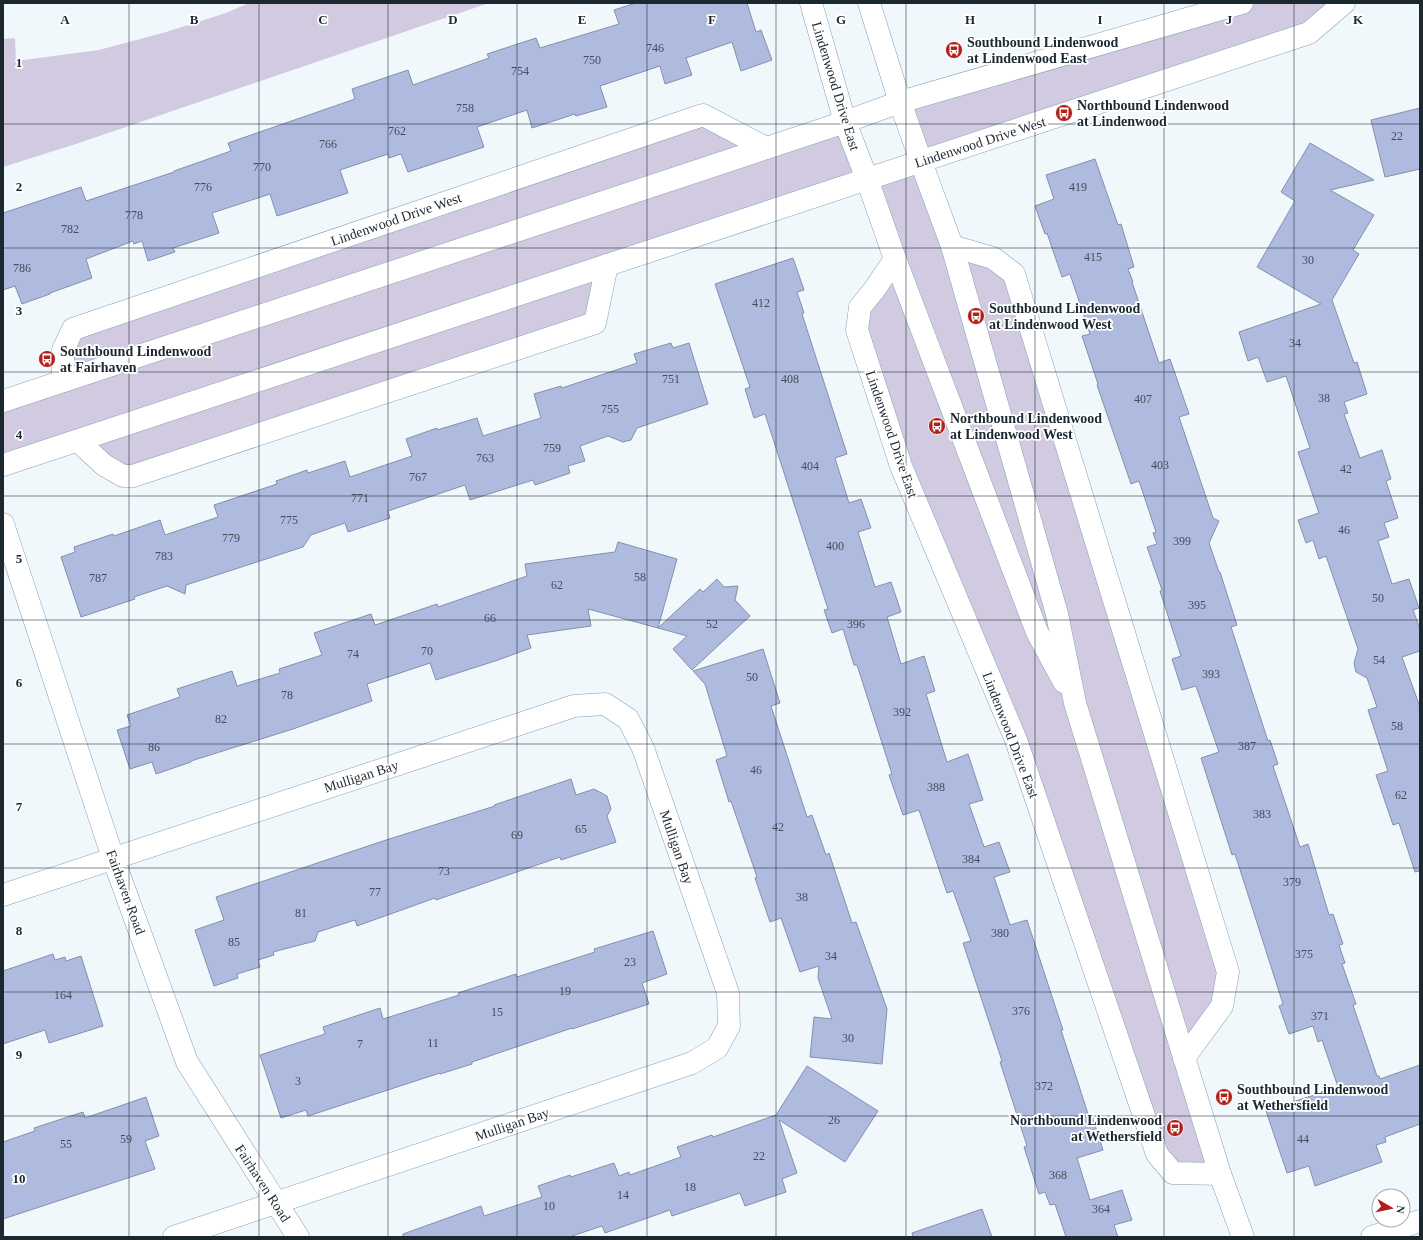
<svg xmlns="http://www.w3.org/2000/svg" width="1423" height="1240" viewBox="0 0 1423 1240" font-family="'Times New Roman',serif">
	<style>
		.green { fill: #d1cae1 }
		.building { fill: #afbbde; stroke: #858fad }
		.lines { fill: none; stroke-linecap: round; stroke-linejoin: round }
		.minor-casing { stroke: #82a0b7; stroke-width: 23 }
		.tertiary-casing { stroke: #82a0b7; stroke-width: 23 }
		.minor { stroke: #fff; stroke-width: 22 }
		.tertiary { stroke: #fff; stroke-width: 22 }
		.grid { fill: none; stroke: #1c2830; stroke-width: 1; stroke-opacity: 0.55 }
		.labels { text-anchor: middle; stroke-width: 3.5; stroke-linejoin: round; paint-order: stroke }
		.number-label { font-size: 12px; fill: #414d5c }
		.poi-label { font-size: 14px; font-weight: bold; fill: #1c2830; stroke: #fff; text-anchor: start }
		.street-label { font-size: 14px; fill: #1c2830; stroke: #fff }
		.grid-label { font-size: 13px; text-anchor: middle; font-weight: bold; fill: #1c2830; stroke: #fff; stroke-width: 3.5; stroke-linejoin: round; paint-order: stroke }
	</style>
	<rect width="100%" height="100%" fill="#f1f8fc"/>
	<g class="green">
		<path d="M249,3h240l-410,140 -76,24v-128l12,-1 1,23 83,-11 67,-18 60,-19z"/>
		<path d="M1242,3h102l-35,30 -388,129 31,83 62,29 214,698 -44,86 36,116 -47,-1 -316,-843 38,-71 -28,-80 -260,86 -12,58 -462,153 -55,-35 -75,24v-64l60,-20 10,-52 630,-214 63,33 79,-26 22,57 54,-17 -21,-60z"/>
	</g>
	<g class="building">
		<path d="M636,3h111l9,29 5,-2 11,30 -31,11 -9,-29 -46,16 6,17 -27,9 -5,-18 -60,20 7,21 -31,9 -1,-2 -43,14 -5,-18 -50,17 7,20 -76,25 -7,-18 -12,4 -1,-4 -48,16 8,23 -71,23 -7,-22 -58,19 7,20 -46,15 2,4 -27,9 -6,-20 -8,3 -1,-3 -47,18 6,19 -42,15v1l-28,10 -7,-18 -12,4v-77l78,-26 5,14 88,-29v-1l57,-20 -3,-8 127,-44 -3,-10 56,-19 5,15 76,-27 -2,-4 49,-16 4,10 79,-24 -5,-14z"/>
		<path d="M1420,108v61l-35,8 -14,-57z"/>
		<path d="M1310,143l64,37 -44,10 44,25 -21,35 6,4 -27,46 22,63 3,-1 10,32 -23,8 4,11 -4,1 16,44 22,-8 9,29 -5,2 12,37 -14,5 5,14 -11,4 14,43 17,-5 10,29 -6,2 7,19v22l-18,6 18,50v164l-5,1 -16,-49 -6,2 -17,-50 12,-4 -20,-61 9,-3 -10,-29 -11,-6 -2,-9 4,-14 -32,-93 -7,3 -6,-19 -7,3 -8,-23 21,-7 -21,-61 12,-4 -24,-72 -19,6 -9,-25 -10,4 -9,-29 82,-28 -64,-37 38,-66 -14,-9z"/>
		<path d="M1095,159l23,66 3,-1 13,43 -6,2 5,13h-1l27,81 11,-4 19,55 -10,3 34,101 6,3 -10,22 10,29h1l17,53 -6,2 37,114 2,-1 8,24 -5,2 27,81 8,-3 21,71 4,-1 10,30 -4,1 6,18 -3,1 14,40 -3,1 24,71h2l1,3 40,-14v59l-35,13 1,5 -10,3 6,17 -67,24 -6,-20 -22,7 -21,-62 72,-24 -16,-47 -4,2 -5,-16 -24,8 -10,-28 4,-2 -48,-150 -3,1 -31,-97 18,-6 -23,-66 -14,4 -10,-31 9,-3 -21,-65 2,-1 -15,-43 10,-3 -4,-11 3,-1 -17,-51 -8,3 -34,-99 1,-1 -16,-48 8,-2 -20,-60 -8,3 -15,-44 -2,1 -10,-28 19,-7 -8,-24z"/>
		<path d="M793,258l11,32 -7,2 7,21 -2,1 45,140 -12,4 14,45 12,-4 10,29 -13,4 17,55 16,-5 10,30 -14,5 14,47 23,-8 11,35 -9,3 21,68 21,-8 15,46 -14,4 15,43 15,-5 11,30 -16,5 16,48 17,-5 36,110h-2l28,87 3,-1 11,34 -26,8 13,42 32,-10 10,30 -18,5 4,12h-52l-11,-33 -5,1 -5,-13 -6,2 -15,-47 3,-1 -27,-84 2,-1 -39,-118 8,-2 -18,-50 -6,2 -28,-83 -16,5 -14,-40 3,-1 -35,-109h-3l-11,-36 -11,4 -8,-23 4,-1 -63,-195 -11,4 -9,-29 5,-2 -35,-103z"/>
		<path d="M671,343l2,5 16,-5 19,61 -71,24 -6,12 -8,2 -15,-6 -28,10 5,15 -17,5 2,7 -35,12 -2,-5 -63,20 -5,-15 -77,26 2,7 -42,14 -3,-9 -34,12 -8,12 -117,38 -1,9 -18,-8 -33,11 1,2 -54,18 -20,-60 14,-5 -1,-5 39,-13 1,2 46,-16 5,15 53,-18 -4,-12 63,-21 -1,-3 31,-11 1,3 37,-12 5,16 62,-21 -6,-17 31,-11v2l40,-12 6,18 58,-18 -7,-24 27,-8 1,2 75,-25 -3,-9z"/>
		<path d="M618,542l59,17 -19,69 -70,-19 3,17 -64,9 4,13 -33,12 -62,20 -6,-17 -63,21 5,17 -79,28 -102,32v1l-35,12 -4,-12 -22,7 -13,-39 14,-4 -4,-11 53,-18 -3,-8 55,-18 5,15 43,-13 -1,-4 43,-14 -8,-22 57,-19 4,11 62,-21 1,3 89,-31 -2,-12 90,-12z"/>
		<path d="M717,579l7,8 14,-1 -3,14 15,16 -58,54 -19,-21 14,-13 -29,-8 42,-39 3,3z"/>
		<path d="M763,649l17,54 -9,3 36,111 5,-2 14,40 3,-2 23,70 4,-1 31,87 -5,55 -72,-7 4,-40 18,2 -14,-41 1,-12 -19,6 -19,-54 -11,4 -15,-44 2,-1 -26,-76 -2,1 -13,-42 11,-4 -22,-72 -12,-13z"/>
		<path d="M571,779l5,16 18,-6 13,7 4,13 -4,7 9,26 -55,18 -1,-3 -124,43 -1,-2 -78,28 -2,-6 -37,12 -3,9 -42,11 1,3 -16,5 2,7 -23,7 1,4 -24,8 -19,-56 29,-10 -8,-23 170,-57 109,-34 -1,-1z"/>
		<path d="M653,931l14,43 -25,9 7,21 -77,25v-1l-100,34v2l-32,10v-1l-132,43 -2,-6 -25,8 -21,-63 65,-21 -2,-7 57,-19 3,11 76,-24 -1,-2 58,-19 1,3 78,-25 -1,-3z"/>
		<path d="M53,954l2,6 10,-3 1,4 15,-5 22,70 -54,17 -4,-13 -42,14v-73z"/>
		<path d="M807,1066l71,45 -33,51 -66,-42 18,53 -15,6 4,13 -41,14 -5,-13 -68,23 -2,-6 -65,23 -3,-7 -33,11h-166v-3l78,-28 3,10 58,-19 -4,-11 32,-11 1,2 43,-14 5,13 10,-4 1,3 51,-18 -4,-10 35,-12 1,2 63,-22z"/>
		<path d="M146,1097l13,39 -14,5 10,28 -152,50v-77l32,-11 -1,-3 49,-16 2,6z"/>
		<path d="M982,1209l10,28h-79l-1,-4z"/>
	</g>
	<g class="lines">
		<g class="minor-casing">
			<g id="minor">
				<path d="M952,246l41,12 21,16 214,698 -6,34 -38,52"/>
				<path d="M895,259l-21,31 -14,17 -3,23 44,136 115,274 141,414 16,19 47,1"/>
				<path d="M63,381v-31l10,-21 630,-214 63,33"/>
				<path d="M78,441l26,24 19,11h10l462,-153 12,-58"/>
				<path d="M3,524l110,334 74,204 111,175"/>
				<path d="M3,895l571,-189 31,-2 23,15 15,29 85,245 1,33 -12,22 -25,15 -518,174"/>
				<path d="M1372,1237l48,-16"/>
			</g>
		</g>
		<g class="tertiary-casing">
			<g id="tertiary">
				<path d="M811,3l34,119 22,57 28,80 142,373 27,50"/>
				<path d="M869,3l31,99 28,79 24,65 105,368 18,89 145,471 23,63"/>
				<path d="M3,401l842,-279 55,-20 342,-99"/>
				<path d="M3,465l1306,-432 35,-30"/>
			</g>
		</g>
		<use href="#minor" class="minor"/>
		<use href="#tertiary" class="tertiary"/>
	</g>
	<path class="grid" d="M129,3v1234M259,3v1234M388,3v1234M517,3v1234M647,3v1234M776,3v1234M906,3v1234M1035,3v1234M1164,3v1234M1294,3v1234M3,124h1417M3,248h1417M3,372h1417M3,496h1417M3,620h1417M3,744h1417M3,868h1417M3,992h1417M3,1116h1417"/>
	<defs>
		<g id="bus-disc" transform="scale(0.9)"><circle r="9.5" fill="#b12119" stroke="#fff"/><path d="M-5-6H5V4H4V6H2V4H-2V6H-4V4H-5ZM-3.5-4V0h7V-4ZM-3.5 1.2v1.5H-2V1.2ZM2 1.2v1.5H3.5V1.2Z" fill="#fff"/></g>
	</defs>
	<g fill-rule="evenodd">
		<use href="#bus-disc" x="954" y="50"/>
		<use href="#bus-disc" x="1064" y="113"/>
		<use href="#bus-disc" x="976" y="316"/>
		<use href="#bus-disc" x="47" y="359"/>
		<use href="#bus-disc" x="937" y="426"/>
		<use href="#bus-disc" x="1224" y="1097"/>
		<use href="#bus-disc" x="1175" y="1128"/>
	</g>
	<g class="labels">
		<g class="number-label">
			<text x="655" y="52">746</text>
			<text x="592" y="64">750</text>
			<text x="520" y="75">754</text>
			<text x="465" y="112">758</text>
			<text x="397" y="135">762</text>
			<text x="1397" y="140">22</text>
			<text x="328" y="148">766</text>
			<text x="262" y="171">770</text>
			<text x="203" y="191">776</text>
			<text x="1078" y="191">419</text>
			<text x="134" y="219">778</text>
			<text x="70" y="233">782</text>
			<text x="1093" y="261">415</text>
			<text x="1308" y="264">30</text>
			<text x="22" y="272">786</text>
			<text x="761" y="307">412</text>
			<text x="1295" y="347">34</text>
			<text x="671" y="383">751</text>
			<text x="790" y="383">408</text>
			<text x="1324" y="402">38</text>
			<text x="1143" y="403">407</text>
			<text x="610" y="413">755</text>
			<text x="552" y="452">759</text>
			<text x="485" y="462">763</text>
			<text x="1160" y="469">403</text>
			<text x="810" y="470">404</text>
			<text x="1346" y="473">42</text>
			<text x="418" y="481">767</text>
			<text x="360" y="502">771</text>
			<text x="289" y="524">775</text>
			<text x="1344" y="534">46</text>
			<text x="231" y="542">779</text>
			<text x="1182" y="545">399</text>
			<text x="835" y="550">400</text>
			<text x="164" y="560">783</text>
			<text x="640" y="581">58</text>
			<text x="98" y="582">787</text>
			<text x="557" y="589">62</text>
			<text x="1378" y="602">50</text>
			<text x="1197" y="609">395</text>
			<text x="490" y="622">66</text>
			<text x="712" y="628">52</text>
			<text x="856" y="628">396</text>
			<text x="427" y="655">70</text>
			<text x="353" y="658">74</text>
			<text x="1379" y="664">54</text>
			<text x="1211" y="678">393</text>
			<text x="752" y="681">50</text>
			<text x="287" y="699">78</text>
			<text x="902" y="716">392</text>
			<text x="221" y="723">82</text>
			<text x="1397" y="730">58</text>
			<text x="1247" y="750">387</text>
			<text x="154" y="751">86</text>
			<text x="756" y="774">46</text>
			<text x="936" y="791">388</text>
			<text x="1401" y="799">62</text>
			<text x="1262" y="818">383</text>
			<text x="778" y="831">42</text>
			<text x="581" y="833">65</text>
			<text x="517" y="839">69</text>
			<text x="971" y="863">384</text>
			<text x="444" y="875">73</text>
			<text x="1292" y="886">379</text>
			<text x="375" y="896">77</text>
			<text x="802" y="901">38</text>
			<text x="301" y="917">81</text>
			<text x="1000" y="937">380</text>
			<text x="234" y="946">85</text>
			<text x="1304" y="958">375</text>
			<text x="831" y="960">34</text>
			<text x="630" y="966">23</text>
			<text x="565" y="995">19</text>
			<text x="63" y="999">164</text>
			<text x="1021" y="1015">376</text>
			<text x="497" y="1016">15</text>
			<text x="1320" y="1020">371</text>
			<text x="848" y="1042">30</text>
			<text x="433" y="1047">11</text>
			<text x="360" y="1048">7</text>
			<text x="298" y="1085">3</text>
			<text x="1044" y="1090">372</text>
			<text x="834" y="1124">26</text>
			<text x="126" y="1143">59</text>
			<text x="1303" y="1143">44</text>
			<text x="66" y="1148">55</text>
			<text x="759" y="1160">22</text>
			<text x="1058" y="1179">368</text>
			<text x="690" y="1191">18</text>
			<text x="623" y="1199">14</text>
			<text x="549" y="1210">10</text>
			<text x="1101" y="1213">364</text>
		</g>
		<g class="poi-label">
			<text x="967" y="47">Southbound Lindenwood<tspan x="967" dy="16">at Lindenwood East</tspan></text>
			<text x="1077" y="110">Northbound Lindenwood<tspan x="1077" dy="16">at Lindenwood</tspan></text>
			<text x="989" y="313">Southbound Lindenwood<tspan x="989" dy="16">at Lindenwood West</tspan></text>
			<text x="60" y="356">Southbound Lindenwood<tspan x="60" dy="16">at Fairhaven</tspan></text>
			<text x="950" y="423">Northbound Lindenwood<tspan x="950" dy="16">at Lindenwood West</tspan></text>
			<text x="1237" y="1094">Southbound Lindenwood<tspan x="1237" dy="16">at Wethersfield</tspan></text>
			<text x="1162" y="1125" text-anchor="end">Northbound Lindenwood<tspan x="1162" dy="16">at Wethersfield</tspan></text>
		</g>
		<g class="street-label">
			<text transform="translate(836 86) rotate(73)" y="5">Lindenwood Drive East</text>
			<text transform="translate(980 142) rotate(-18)" y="5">Lindenwood Drive West</text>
			<text transform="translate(396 219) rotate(-19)" y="5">Lindenwood Drive West</text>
			<text transform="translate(892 434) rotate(71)" y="5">Lindenwood Drive East</text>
			<text transform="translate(1011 735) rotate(69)" y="5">Lindenwood Drive East</text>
			<text transform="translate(361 776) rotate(-18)" y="5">Mulligan Bay</text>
			<text transform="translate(677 847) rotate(71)" y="5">Mulligan Bay</text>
			<text transform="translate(126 892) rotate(70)" y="5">Fairhaven Road</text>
			<text transform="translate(512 1124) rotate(-19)" y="5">Mulligan Bay</text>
			<text transform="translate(263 1183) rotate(57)" y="5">Fairhaven Road</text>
		</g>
	</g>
	<g class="grid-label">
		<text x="65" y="24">A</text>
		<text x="194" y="24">B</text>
		<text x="323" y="24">C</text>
		<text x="453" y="24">D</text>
		<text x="582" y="24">E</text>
		<text x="712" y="24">F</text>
		<text x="841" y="24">G</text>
		<text x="970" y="24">H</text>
		<text x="1100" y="24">I</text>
		<text x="1229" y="24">J</text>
		<text x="1358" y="24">K</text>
		<text x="19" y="67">1</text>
		<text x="19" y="191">2</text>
		<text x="19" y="315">3</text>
		<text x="19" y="439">4</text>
		<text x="19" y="563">5</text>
		<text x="19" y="687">6</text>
		<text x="19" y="811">7</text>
		<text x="19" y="935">8</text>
		<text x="19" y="1059">9</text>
		<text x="19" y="1183">10</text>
	</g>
	<rect width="1423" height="1240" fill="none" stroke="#1c2830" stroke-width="8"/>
	<g transform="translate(1391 1208) rotate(99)"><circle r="19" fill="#ffffff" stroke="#a4a9ac"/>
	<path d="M0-3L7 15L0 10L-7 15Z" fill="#b12119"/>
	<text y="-6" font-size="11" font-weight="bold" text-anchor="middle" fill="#1c2830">N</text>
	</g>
</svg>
